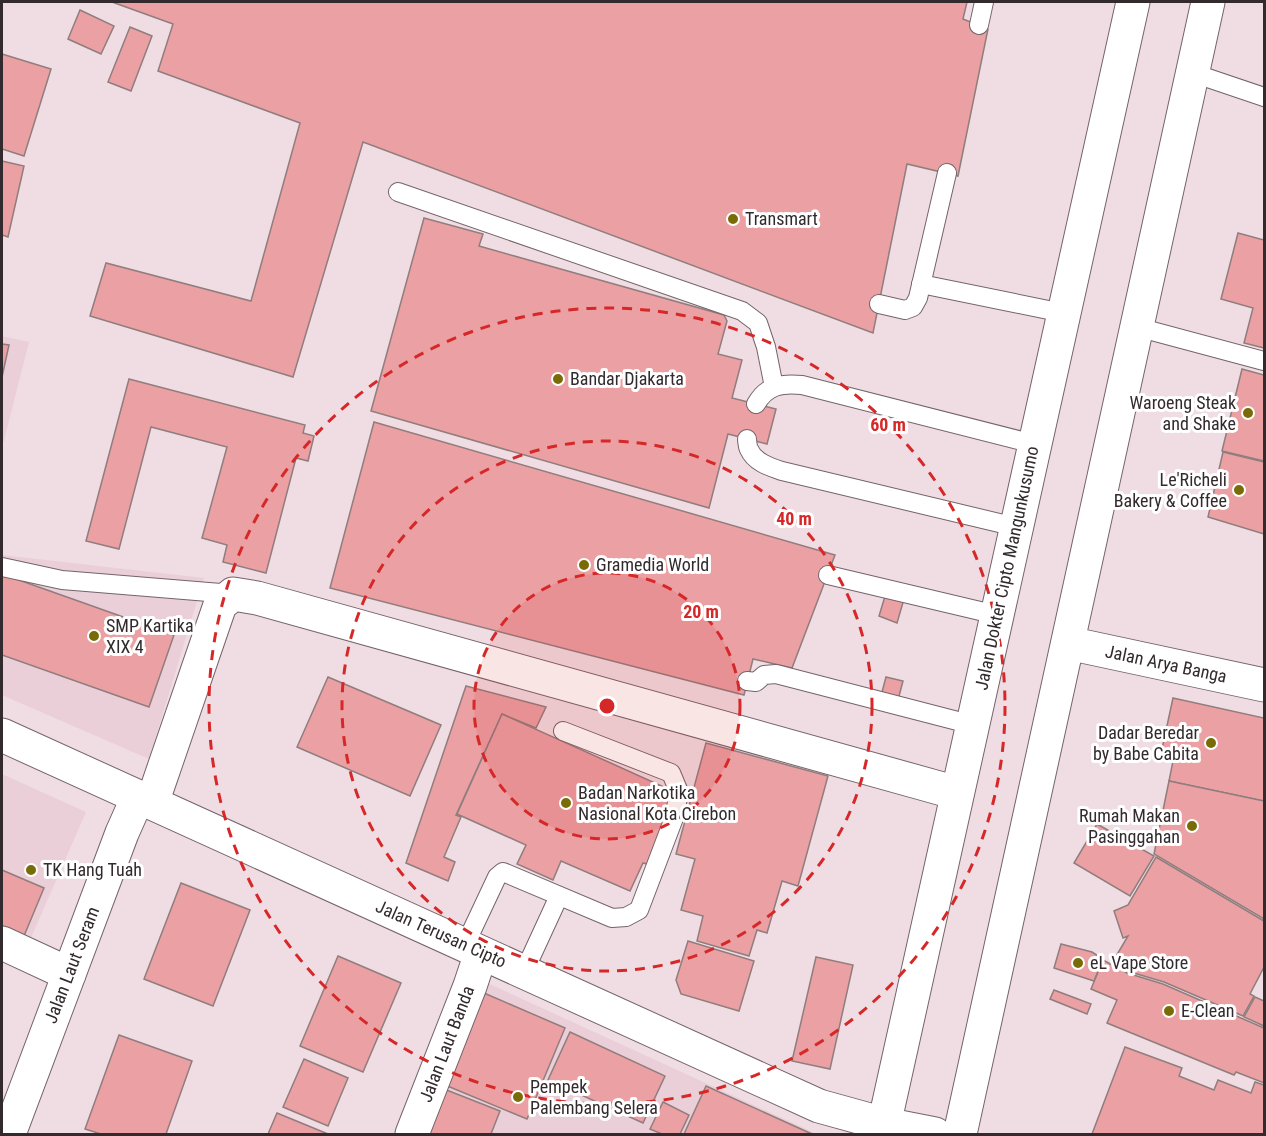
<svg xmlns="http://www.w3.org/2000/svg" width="1266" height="1136" viewBox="0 0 1266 1136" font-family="'Roboto Condensed',sans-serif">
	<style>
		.built { fill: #eacfd8 }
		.building { fill: #eba0a3; stroke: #907d7e; stroke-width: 1.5 }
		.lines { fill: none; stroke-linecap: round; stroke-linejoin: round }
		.lane-casing { stroke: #746469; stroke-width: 20 }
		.street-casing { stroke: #746469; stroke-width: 35 }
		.secondary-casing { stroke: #746469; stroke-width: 35 }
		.lane { stroke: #fff; stroke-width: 18 }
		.street { stroke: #fff; stroke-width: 33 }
		.secondary { stroke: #fff; stroke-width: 33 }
		.ring { fill: none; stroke: #d62828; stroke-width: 3; stroke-dasharray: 10 8 }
		.poi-dot { fill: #796c07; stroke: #fff; stroke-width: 2 }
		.labels { text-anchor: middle; stroke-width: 6; stroke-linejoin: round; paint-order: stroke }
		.poi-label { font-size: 18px; fill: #322a2d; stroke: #fff; text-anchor: start }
		.street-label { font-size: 18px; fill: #322a2d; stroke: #fff }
		.centre { fill: #d62828; stroke: #fff; stroke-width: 3 }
		.ring-label { font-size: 18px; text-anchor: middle; font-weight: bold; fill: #d62828; stroke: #fff; stroke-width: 6; stroke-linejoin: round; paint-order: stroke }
	</style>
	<rect width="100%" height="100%" fill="#f0dde3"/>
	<g class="built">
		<path d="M2,336l27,6 -27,106z"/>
		<path d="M2,555l202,23 -55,181 -147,-64z"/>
		<path d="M2,774l84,38 -56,128 -28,-12z"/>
		<path d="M483,981l334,153h-391z"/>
	</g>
	<g class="building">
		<path d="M112,2h855l-4,17 25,10 -30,147 -51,-12 -34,169 -510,-191 -70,235 -203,-61 16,-53 145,38 49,-178 -142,-52 15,-47z"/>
		<path d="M80,10l34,16 -13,28 -33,-15z"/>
		<path d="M130,27l22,9 -21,55 -23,-9z"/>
		<path d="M2,54l49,15 -27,87 -22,-7z"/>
		<path d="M2,161l22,5 -16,71 -6,-2z"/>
		<path d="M424,218l59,16 -4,12 245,69 3,6 -9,33 24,6 -10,38 44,11 -9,35 -39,-10 -19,74 -338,-97z"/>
		<path d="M1238,233l26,7v108l-20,-5 9,-35 -32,-9z"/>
		<path d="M2,344l7,1 -7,32z"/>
		<path d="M1242,369l22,6v86l-42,-10z"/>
		<path d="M129,379l176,46 -2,8 11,3 -6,25 -12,-3 -30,115 -43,-11 4,-17 -25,-7 25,-91 -76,-20 -32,122 -33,-8z"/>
		<path d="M374,422l461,133 -43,113 -39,-9 -9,36 -414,-107z"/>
		<path d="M1223,452l41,10v72l-56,-17z"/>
		<path d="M2,574l172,61 -25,72 -147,-52z"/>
		<path d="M886,593l18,6 -7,24 -18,-7z"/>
		<path d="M328,677l113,48 -31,71 -113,-49z"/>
		<path d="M886,677l17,4 -5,19 -17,-4z"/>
		<path d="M466,686l80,21 -10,21 -34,-14 -46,101 5,2 -17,40 11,5 -7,19 -42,-18z"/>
		<path d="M1173,698l91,20v83l-95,-20 4,-20 -13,-3z"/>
		<path d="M502,714l173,78 -14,29 4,3 -18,40 -4,-1 -13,28 -69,-30 -8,19 -36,-16 9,-19 -69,-31z"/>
		<path d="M706,743l122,33 -30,110 -16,-5 -15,52 -10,-3 -8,26 -52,-15 6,-25 -22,-6 14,-51 -19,-5z"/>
		<path d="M1169,781l95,20v118l-110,-65z"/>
		<path d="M1097,824l57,32 -24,40 -56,-33z"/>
		<path d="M1156,857l108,64v46l-14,27 4,2 -11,20 -79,-34 -37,-11 -15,-8 16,-27 -5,2 -9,-27 14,-6z"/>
		<path d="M2,870l42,18 -20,48 -22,-10z"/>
		<path d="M181,883l69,27 -37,96 -69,-27z"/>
		<path d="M688,941l66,20 -15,50 -58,-17 -5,-14z"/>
		<path d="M1061,944l31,8 11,7 -9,22 -40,-13z"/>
		<path d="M338,956l63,27 -38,89 -63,-26z"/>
		<path d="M816,957l37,8 -23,104 -38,-8z"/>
		<path d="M1103,960l24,13 36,11 101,44v55l-28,-11 -2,3 -127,-52 10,-23 -26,-11z"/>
		<path d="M1054,990l37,14 -4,10 -37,-15z"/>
		<path d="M484,993l81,35 -38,91 -82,-34z"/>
		<path d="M1255,997l9,4v25l-20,-9z"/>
		<path d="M570,1032l95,44 -22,47 -95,-43z"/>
		<path d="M119,1035l73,26 -26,73h-65l-16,-5z"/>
		<path d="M1125,1047l57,21 -3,8 35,14 4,-10 33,13 4,-11 9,3v49h-172z"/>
		<path d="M304,1059l44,19 -20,48 -45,-19z"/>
		<path d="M706,1086l106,48h-128z"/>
		<path d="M444,1089l56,22 -9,23h-65z"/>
		<path d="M663,1102l26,13 -9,19h-18l-12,-5z"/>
		<path d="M277,1113l51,21h-60z"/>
	</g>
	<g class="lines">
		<g class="lane-casing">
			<g id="lane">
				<path d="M979,25l5,-23"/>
				<path d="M1193,73l71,24"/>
				<path d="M398,192l344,119 16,12 8,24 8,40"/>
				<path d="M921,284l142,29"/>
				<path d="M879,304l26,6 8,-3 5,-9 29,-125"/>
				<path d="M1137,327l127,34"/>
				<path d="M756,404c11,-19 26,-21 46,-19l232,59"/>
				<path d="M747,439c0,1 1,10 2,10 5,13 21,18 33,22l234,56"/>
				<path d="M2,567l60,13 171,14"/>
				<path d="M828,575l169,40"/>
				<path d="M747,681l9,1 8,-7 12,-1 197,51"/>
				<path d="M465,945l32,-68 6,-5 109,46 14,-1 13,-7 35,-92 5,-26 -8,-19 -108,-42"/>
				<path d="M524,972l35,-76"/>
			</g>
		</g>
		<g class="street-casing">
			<g id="street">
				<path d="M1068,643l196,42"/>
				<path d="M2,735l817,371 65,18"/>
				<path d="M152,803l68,-198 13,-11 24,4 700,195"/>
				<path d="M2,943l67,31"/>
				<path d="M9,1134l113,-301 16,-36"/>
				<path d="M412,1134l58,-148 11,-33"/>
			</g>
		</g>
		<g class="secondary-casing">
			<g id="secondary">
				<path d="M884,1124l51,10"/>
				<path d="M882,1134l251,-1132"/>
				<path d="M960,1134l248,-1132"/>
			</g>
		</g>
		<use href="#lane" class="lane"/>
		<use href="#street" class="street"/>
		<use href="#secondary" class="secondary"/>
	</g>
	<circle cx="607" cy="706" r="133" fill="#d62828" fill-opacity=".12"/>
	<g class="ring">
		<circle cx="607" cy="706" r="133"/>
		<circle cx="607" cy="706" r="265"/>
		<circle cx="607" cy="706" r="398"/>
	</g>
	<g class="poi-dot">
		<circle cx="733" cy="219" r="6"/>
		<circle cx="558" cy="379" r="6"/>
		<circle cx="1248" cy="413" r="6"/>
		<circle cx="1239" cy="490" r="6"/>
		<circle cx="584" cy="565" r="6"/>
		<circle cx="94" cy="636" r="6"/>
		<circle cx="1211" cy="743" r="6"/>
		<circle cx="566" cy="803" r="6"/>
		<circle cx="1192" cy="826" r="6"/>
		<circle cx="31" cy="870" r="6"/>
		<circle cx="1078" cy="963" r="6"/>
		<circle cx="1169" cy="1011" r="6"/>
		<circle cx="518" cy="1097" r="6"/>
	</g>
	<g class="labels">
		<g class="poi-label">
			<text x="745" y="225">Transmart</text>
			<text x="570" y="385">Bandar Djakarta</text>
			<text x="1236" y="409" text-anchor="end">Waroeng Steak<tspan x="1236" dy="21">and Shake</tspan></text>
			<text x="1227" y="486" text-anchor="end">Le'Richeli<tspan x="1227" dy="21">Bakery &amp; Coffee</tspan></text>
			<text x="596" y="571">Gramedia World</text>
			<text x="106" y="632">SMP Kartika<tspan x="106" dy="21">XIX 4</tspan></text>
			<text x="1199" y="739" text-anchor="end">Dadar Beredar<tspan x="1199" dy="21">by Babe Cabita</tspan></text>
			<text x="578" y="799">Badan Narkotika<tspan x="578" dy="21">Nasional Kota Cirebon</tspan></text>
			<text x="1180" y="822" text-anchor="end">Rumah Makan<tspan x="1180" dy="21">Pasinggahan</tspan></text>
			<text x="43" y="876">TK Hang Tuah</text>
			<text x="1090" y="969">eL Vape Store</text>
			<text x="1181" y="1017">E-Clean</text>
			<text x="530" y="1093">Pempek<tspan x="530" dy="21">Palembang Selera</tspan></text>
		</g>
		<g class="street-label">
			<text transform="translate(1007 568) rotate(-78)" y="6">Jalan Dokter Cipto Mangunkusumo</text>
			<text transform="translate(1166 664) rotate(12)" y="6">Jalan Arya Banga</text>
			<text transform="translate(441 934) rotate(24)" y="6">Jalan Terusan Cipto</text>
			<text transform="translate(72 965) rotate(-69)" y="6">Jalan Laut Seram</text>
			<text transform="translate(447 1044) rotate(-69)" y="6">Jalan Laut Banda</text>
		</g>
	</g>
	<circle cx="607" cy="706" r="9" class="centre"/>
	<g class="ring-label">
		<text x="888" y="431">60 m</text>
		<text x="794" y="525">40 m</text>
		<text x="701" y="618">20 m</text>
	</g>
	<rect width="1266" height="1136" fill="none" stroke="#322a2d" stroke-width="6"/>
</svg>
